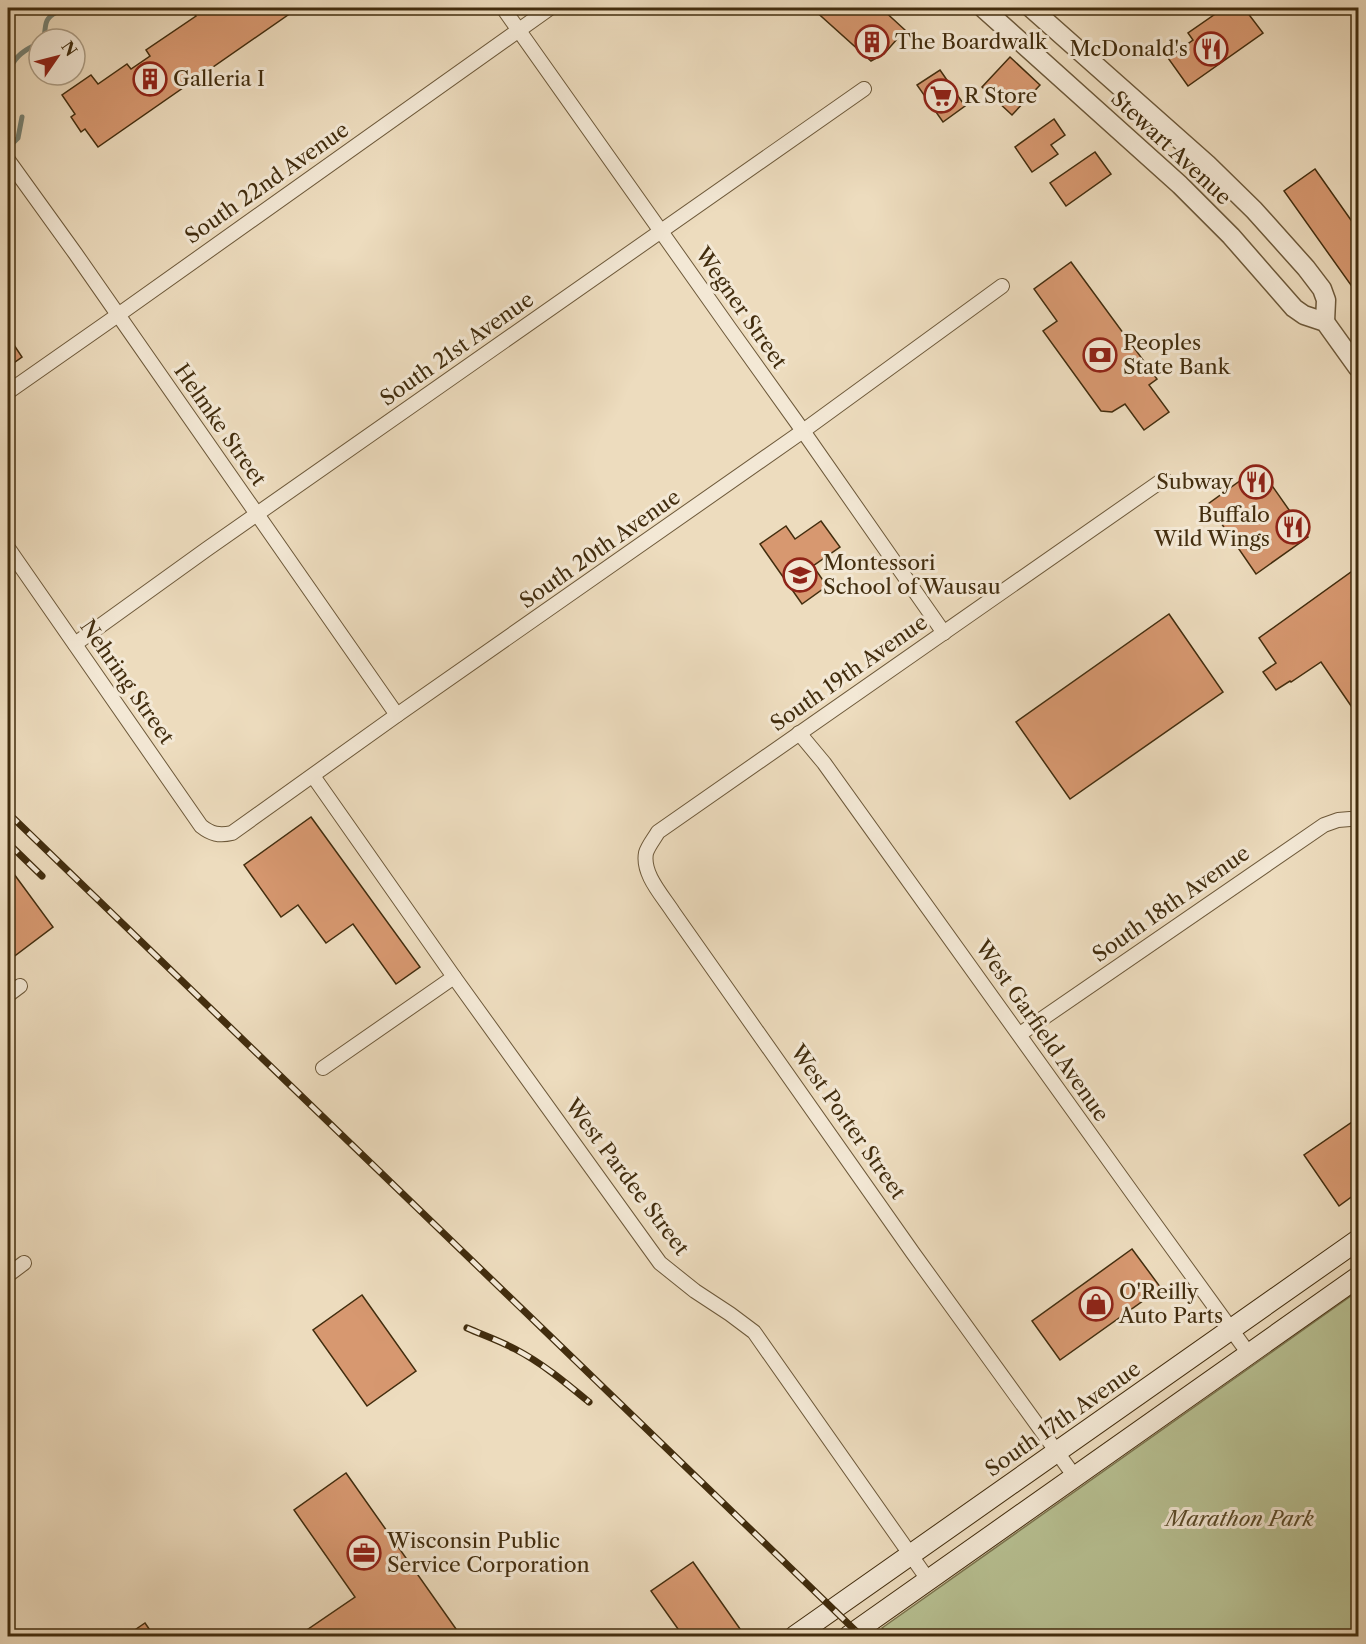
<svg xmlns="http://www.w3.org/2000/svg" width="1366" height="1644" viewBox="0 0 1366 1644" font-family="'Libre Caslon Text',serif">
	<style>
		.green { fill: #b7c092; stroke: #7c7650; stroke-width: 1.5 }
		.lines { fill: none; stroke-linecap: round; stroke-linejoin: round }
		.stream { stroke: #778274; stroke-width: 5 }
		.building { fill: #d79870; stroke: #422d0e; stroke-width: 1.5 }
		.minor-casing { stroke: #6d593a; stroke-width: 16 }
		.tertiary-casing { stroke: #6d593a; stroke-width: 21 }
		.secondary-casing { stroke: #422d0e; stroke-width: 22 }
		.minor { stroke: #f3e8d5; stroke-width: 14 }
		.tertiary { stroke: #f3e8d5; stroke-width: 18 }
		.secondary { stroke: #f3e8d5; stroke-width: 20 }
		.rail-casing { stroke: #422d0e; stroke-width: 7 }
		.rail { stroke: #f3e8d5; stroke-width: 4.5; stroke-dasharray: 14; stroke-linecap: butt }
		.labels { text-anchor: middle; stroke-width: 6; stroke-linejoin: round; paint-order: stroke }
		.poi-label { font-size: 21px; fill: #422d0e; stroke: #f3e8d5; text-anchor: start }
		.street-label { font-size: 21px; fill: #422d0e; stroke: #f3e8d5 }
		.park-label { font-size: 21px; font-style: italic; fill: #594a28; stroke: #f3e8d5 }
	</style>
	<rect width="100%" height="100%" fill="#eddcbe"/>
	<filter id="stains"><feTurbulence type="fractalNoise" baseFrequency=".00333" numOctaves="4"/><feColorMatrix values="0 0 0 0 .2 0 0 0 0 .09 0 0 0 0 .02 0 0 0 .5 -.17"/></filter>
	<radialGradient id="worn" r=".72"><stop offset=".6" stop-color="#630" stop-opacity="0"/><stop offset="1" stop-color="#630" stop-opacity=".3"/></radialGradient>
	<path class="green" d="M1358,1291v345h-467l-9,-8z"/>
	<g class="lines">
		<g class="stream">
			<path d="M43,39c3,-6 1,-15 5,-20 3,-5 13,-9 18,-11"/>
			<path d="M13,63c6,-10 16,-15 26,-20"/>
			<path d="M14,142l4,-4 4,-21"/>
		</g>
	</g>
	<g class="building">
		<path d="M191,8h107l-200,139 -13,-18 -4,3 -10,-15 4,-3 -13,-19 29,-20 7,9 29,-20 4,5 19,-13 -4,-6 50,-34z"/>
		<path d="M812,8h69l24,22 -21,24 -13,7z"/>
		<path d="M1224,8h3l4,5 7,-5h6l19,25 -75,53 -20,-28 25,-18 -5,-7z"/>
		<path d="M1010,57l30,28 -28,30 -30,-28z"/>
		<path d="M940,70l25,36 -22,16 -26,-37z"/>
		<path d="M1054,119l11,16 -14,10 7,9 -26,18 -17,-25z"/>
		<path d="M1095,152l16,22 -45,32 -16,-23z"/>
		<path d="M1315,169l43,61v65l-74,-104z"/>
		<path d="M1071,262l86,117 -8,6 20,27 -25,18 -19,-26 -13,8 -11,-1 -58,-80 14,-10 -23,-32z"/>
		<path d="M8,336l14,21 -14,10z"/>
		<path d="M1259,467l49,70 -52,37 -48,-70z"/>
		<path d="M821,521l19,26 -27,19 14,20 -25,18 -42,-60 26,-18 9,13z"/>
		<path d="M1358,567v149l-37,-54 -30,20 -1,-1 -14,9 -13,-18 13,-9 -17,-25z"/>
		<path d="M1169,614l54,78 -153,107 -54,-77z"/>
		<path d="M311,817l109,150 -24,17 -43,-60 -27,19 -28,-38 -17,12 -37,-52z"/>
		<path d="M14,874l39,53 -45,34v-82z"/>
		<path d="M1358,1118v74l-19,14 -35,-51z"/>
		<path d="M1132,1249l29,39 -101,72 -28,-39z"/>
		<path d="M362,1295l54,76 -49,35 -54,-76z"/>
		<path d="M346,1473l115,163h-163l57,-39 -61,-87z"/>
		<path d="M693,1562l52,74h-62l-32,-45z"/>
		<path d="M145,1623l9,13h-28z"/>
	</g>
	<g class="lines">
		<g class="minor-casing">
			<g id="minor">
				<path d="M503,8l227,321 73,102 141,202"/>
				<path d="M8,160l67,93 322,462"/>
				<path d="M8,392l110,-77 432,-307"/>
				<path d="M8,548l193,278c10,8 18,10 31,7l165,-118 406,-284 199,-145"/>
				<path d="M75,644l132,-95 657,-460"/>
				<path d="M799,733l25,30c142,197 282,395 425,591"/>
				<path d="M313,776l141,201 206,286 35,28 35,23 24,18 175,249"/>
				<path d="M8,995l12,-9"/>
				<path d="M1020,1034l304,-209 14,-5 12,-1"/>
				<path d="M323,1068l131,-91"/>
				<path d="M8,1275l16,-12"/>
				<path d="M1075,1477l-162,-224 -240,-341c-11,-17 -31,-38 -27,-59 2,-7 8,-14 12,-21l506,-353"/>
			</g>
		</g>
		<g class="tertiary-casing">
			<g id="tertiary">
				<path d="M983,8l197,177 51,51 63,72 10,7 21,7 33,46"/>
				<path d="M1031,8l176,156 47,46 52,58 16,21 4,11 -1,22"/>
			</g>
		</g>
		<g class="secondary-casing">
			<g id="secondary">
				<path d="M795,1636l563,-396"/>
				<path d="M849,1636l509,-359"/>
			</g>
		</g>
		<use href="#minor" class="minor"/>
		<use href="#tertiary" class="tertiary"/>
		<use href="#secondary" class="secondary"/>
		<g class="rail-casing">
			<g id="rail">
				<path d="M8,813l853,823"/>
				<path d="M8,843l34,33"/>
				<path d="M467,1328c16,7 33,13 48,21 27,14 51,34 74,53"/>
			</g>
		</g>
		<use href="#rail" class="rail"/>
	</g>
	<defs>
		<g id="building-ring" transform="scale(1.725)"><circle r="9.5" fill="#f3e8d5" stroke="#8f2418" stroke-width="1.5"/><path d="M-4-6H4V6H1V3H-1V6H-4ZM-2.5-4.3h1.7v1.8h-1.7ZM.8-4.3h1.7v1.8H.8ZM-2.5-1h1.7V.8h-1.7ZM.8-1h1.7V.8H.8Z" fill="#8f2418"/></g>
		<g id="restaurant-ring" transform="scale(1.725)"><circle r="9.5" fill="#f3e8d5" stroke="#8f2418" stroke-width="1.5"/><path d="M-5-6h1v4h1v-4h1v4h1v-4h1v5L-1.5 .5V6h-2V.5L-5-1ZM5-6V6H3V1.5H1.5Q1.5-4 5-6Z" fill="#8f2418"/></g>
		<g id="supermarket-ring" transform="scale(1.725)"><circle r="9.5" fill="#f3e8d5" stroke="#8f2418" stroke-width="1.5"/><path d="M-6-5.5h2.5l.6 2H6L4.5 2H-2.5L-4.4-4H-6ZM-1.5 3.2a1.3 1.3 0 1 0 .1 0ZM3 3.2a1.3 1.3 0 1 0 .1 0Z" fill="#8f2418"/></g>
		<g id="bank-ring" transform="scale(1.725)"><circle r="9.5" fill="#f3e8d5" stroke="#8f2418" stroke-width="1.5"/><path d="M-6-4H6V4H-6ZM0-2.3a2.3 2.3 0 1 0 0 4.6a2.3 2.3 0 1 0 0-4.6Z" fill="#8f2418"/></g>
		<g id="school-ring" transform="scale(1.725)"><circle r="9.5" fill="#f3e8d5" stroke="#8f2418" stroke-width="1.5"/><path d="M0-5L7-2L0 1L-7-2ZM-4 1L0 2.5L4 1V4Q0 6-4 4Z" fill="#8f2418"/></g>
		<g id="shop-ring" transform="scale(1.725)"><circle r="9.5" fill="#f3e8d5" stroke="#8f2418" stroke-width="1.5"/><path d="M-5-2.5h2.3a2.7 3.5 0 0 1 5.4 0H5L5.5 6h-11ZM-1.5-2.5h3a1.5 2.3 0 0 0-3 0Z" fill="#8f2418"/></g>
		<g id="office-ring" transform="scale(1.725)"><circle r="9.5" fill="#f3e8d5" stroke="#8f2418" stroke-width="1.5"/><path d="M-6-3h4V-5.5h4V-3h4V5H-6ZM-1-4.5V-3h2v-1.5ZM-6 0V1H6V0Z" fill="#8f2418"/></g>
	</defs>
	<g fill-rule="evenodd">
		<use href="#building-ring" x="872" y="42"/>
		<use href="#restaurant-ring" x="1211" y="49"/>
		<use href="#building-ring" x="150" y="79"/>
		<use href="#supermarket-ring" x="941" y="96"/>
		<use href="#bank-ring" x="1100" y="355"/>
		<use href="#restaurant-ring" x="1256" y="482"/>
		<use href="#restaurant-ring" x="1293" y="527"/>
		<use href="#school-ring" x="800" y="575"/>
		<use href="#shop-ring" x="1096" y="1304"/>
		<use href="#office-ring" x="364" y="1553"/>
	</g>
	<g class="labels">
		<g class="poi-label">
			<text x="895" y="49">The Boardwalk</text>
			<text x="1188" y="56" text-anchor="end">McDonald's</text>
			<text x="173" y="86">Galleria I</text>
			<text x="964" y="103">R Store</text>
			<text x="1123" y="350">Peoples<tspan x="1123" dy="24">State Bank</tspan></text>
			<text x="1233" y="489" text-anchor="end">Subway</text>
			<text x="1270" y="522" text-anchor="end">Buffalo<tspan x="1270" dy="24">Wild Wings</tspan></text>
			<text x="823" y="570">Montessori<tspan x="823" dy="24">School of Wausau</tspan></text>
			<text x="1119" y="1299">O'Reilly<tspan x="1119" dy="24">Auto Parts</tspan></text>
			<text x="387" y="1548">Wisconsin Public<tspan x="387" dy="24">Service Corporation</tspan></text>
		</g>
		<g class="street-label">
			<text transform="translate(1171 148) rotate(43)" y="7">Stewart Avenue</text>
			<text transform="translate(267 183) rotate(-35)" y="7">South 22nd Avenue</text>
			<text transform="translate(741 308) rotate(55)" y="7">Wegner Street</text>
			<text transform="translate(457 349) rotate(-35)" y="7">South 21st Avenue</text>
			<text transform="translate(220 425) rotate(55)" y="7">Helmke Street</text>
			<text transform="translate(600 549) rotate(-35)" y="7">South 20th Avenue</text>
			<text transform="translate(849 673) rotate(-35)" y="7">South 19th Avenue</text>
			<text transform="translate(127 682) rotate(55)" y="7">Nehring Street</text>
			<text transform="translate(1171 904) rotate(-35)" y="7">South 18th Avenue</text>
			<text transform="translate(1042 1031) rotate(55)" y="7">West Garfield Avenue</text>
			<text transform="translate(848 1122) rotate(55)" y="7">West Porter Street</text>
			<text transform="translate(627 1177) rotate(53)" y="7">West Pardee Street</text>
			<text transform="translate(1063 1419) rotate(-35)" y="7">South 17th Avenue</text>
		</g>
		<g class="park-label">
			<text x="1240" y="1526">Marathon Park</text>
		</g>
	</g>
	<rect width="1366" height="1644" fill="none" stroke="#eddcbe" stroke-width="30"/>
	<rect x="9" y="9" width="1348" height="1626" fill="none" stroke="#422d0e" stroke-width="3"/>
	<rect x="15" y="15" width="1336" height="1614" fill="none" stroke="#422d0e" stroke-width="1.5"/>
	<g transform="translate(57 57) rotate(55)"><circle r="28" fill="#f3e8d5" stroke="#ac9d85" stroke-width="1.5"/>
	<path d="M0-4.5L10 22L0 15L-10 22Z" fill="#8f2418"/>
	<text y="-9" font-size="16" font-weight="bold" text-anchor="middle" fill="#422d0e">N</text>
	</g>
	<rect width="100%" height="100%" filter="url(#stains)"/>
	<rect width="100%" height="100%" fill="url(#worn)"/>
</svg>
